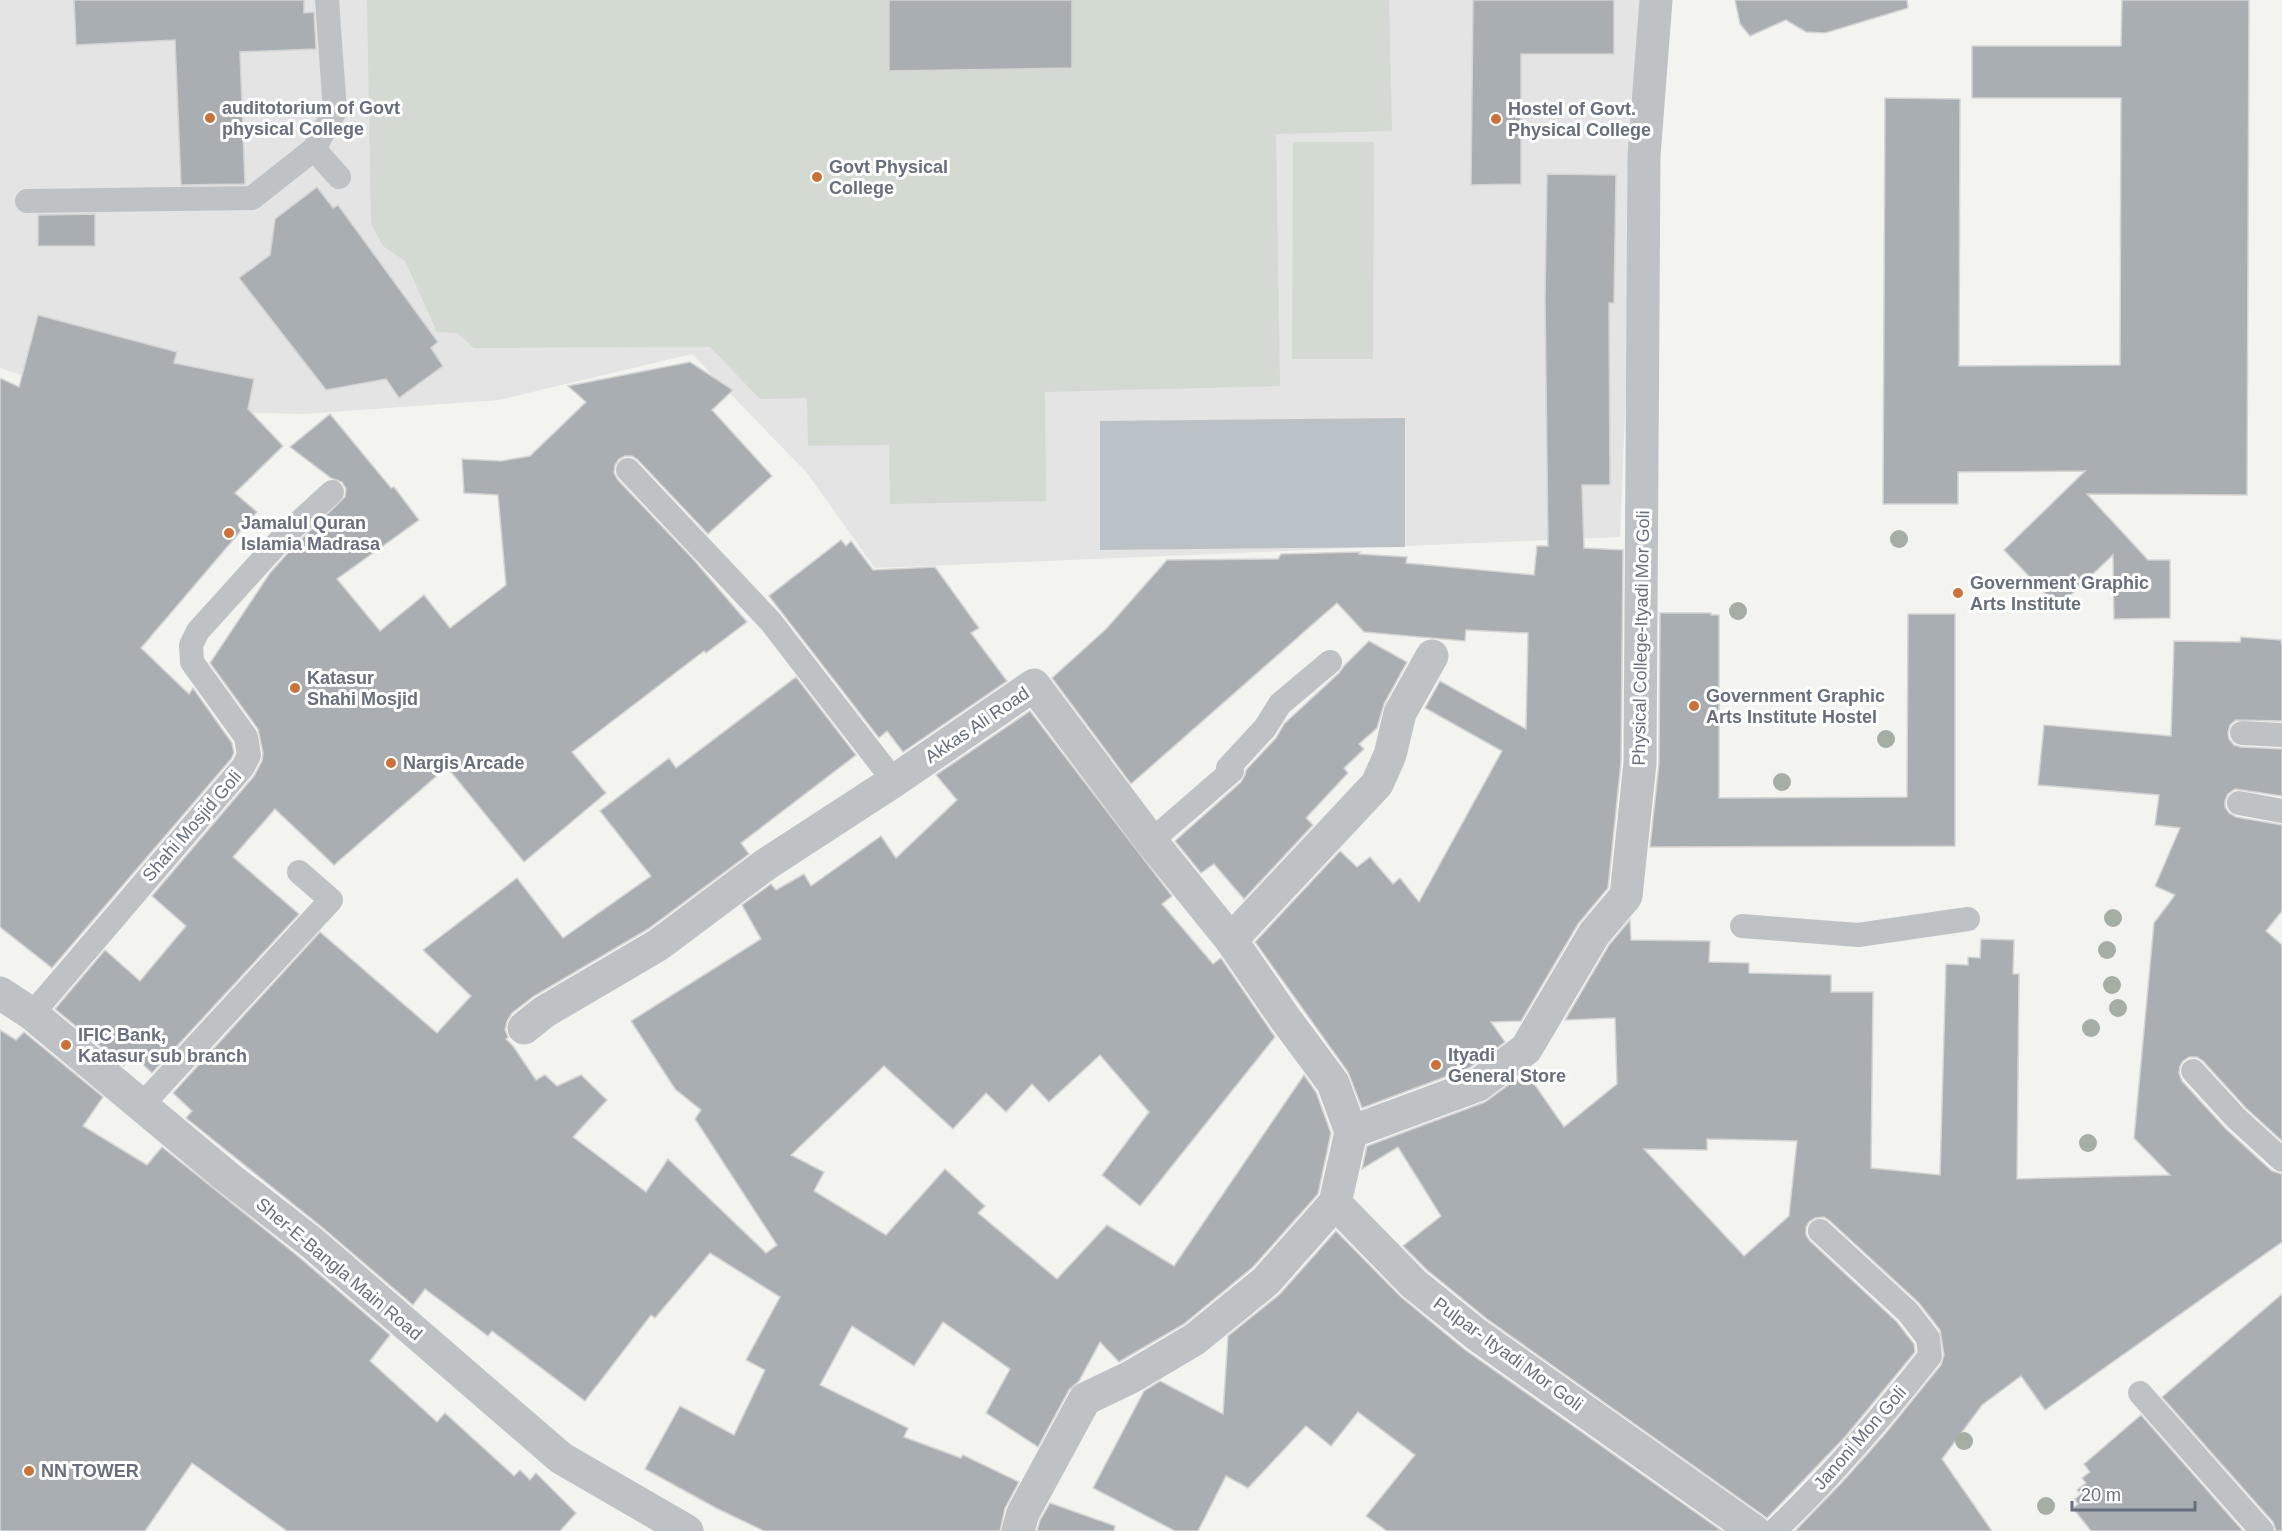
<svg xmlns="http://www.w3.org/2000/svg" width="2282" height="1531" viewBox="0 0 2282 1531" font-family="Helvetica,sans-serif">
	<style>
		.built { fill: #e3e4e3 }
		.green { fill: #d3dad1 }
		.water { fill: #bbc2c7 }
		.building { fill: #a9aeb3; stroke: #d4d4d3; stroke-width: 1.5; fill-rule: evenodd }
		.lines { fill: none; stroke-linecap: round; stroke-linejoin: round }
		.service { stroke: #bfc2c5; stroke-width: 24 }
		.minor { stroke: #bfc2c5; stroke-width: 33 }
		.tertiary { stroke: #bfc2c5; stroke-width: 33 }
		.tree { fill: #a4aea3 }
		.poi-dot { fill: #cf7134; stroke: #fff; stroke-width: 2 }
		.labels { text-anchor: middle; stroke-width: 6; stroke-linejoin: round; paint-order: stroke }
		.poi-label { font-size: 18px; font-weight: bold; fill: #656f7e; stroke: #fff; text-anchor: start }
		.street-label { font-size: 18px; fill: #656f7e; stroke: #fff }
	</style>
	<rect width="100%" height="100%" fill="#f3f3f0"/>
	<path class="built" d="M0,0h1642l-22,537 -745,31 -68,-95 -115,-119 -193,46 -196,14 -181,-5 -122,-41z"/>
	<g class="green">
		<path d="M367,0h1022l3,131 -116,3 4,252 -235,6 1,109 -156,3 -1,-59 -81,1 -1,-48 -47,1 -50,-52 -236,1 -17,-15 -20,-1 -32,-71 -22,-15 -12,-23z"/>
		<path d="M1293,142h81l-1,217h-81z"/>
	</g>
	<path class="water" d="M1405,418v129l-305,3v-129z"/>
	<g class="building">
		<path d="M74,0h230v13l10,-1 2,37 -76,3 5,132 -64,1 -6,-145 -99,5z"/>
		<path d="M889,0h183v68l-183,3z"/>
		<path d="M1473,0h141v54h-93v130l-50,1z"/>
		<path d="M1735,0h172l1,8 -83,25 -19,-1 -20,-12 -36,16 -10,-12z"/>
		<path d="M2122,0h127l-2,495 -160,-1 61,66h22v58l-56,1 -1,-64 -55,52 -54,-57 81,-79 -127,1v32h-75l2,-406 75,1 -1,267 161,-1 1,-267h-149v-52h149z"/>
		<path d="M1547,174l69,1 -2,128h-5l1,182h-28l2,63 39,2 -2,212 -13,126 -30,36 -57,97 -30,1 14,20 -36,26 -107,40 -14,-36 -93,-130 85,-91 17,16 13,-10 23,27 7,-6 19,24 83,-151 -77,-43 15,-27 86,48 2,-96 -62,-3 -1,11 -101,-9 -27,-29 -206,181 -79,-106 54,-49 61,-69 111,-1 3,-5 79,-2 -1,2 48,3 -1,6 128,12 3,-29h11l-3,-248z"/>
		<path d="M317,187l16,21 5,-3 100,137 -7,6 12,18 -44,32 -13,-19 -60,11 -87,-112 31,-23 5,-36z"/>
		<path d="M95,214v32h-57v-31z"/>
		<path d="M38,315l139,37 -3,11 80,16 -6,30 35,37 -48,47 22,19 -116,136 48,46 4,-6 39,55 2,10 -3,6 -179,209 -52,-41v-549l19,9z"/>
		<path d="M690,362l43,28 -21,20 60,66 -64,58 -70,-74 -6,-4h-7l-6,3 -4,6 -1,8 4,7 75,79 54,63 -41,31 -2,-2 -132,101 34,41 -82,69 -77,-95 -113,98 -59,-56 -42,48 66,57 -147,159 -20,-19 -8,12 -69,-57 50,-59 35,31 46,-55 -34,-30 102,-120 8,-15 1,-8 -5,-24 -48,-66 60,-90 24,-27 51,-49 1,-8 -4,-7 -11,-4 -41,-31 40,-33 61,74 3,-1 25,33 -82,59 43,52 44,-36 26,33 56,-43 -8,-90 -34,-2 -2,-34 39,2 29,-5 56,-54 -18,-16z"/>
		<path d="M841,540l5,6 5,-5 22,29 62,-3 44,61 -8,5 36,48 -104,71 -16,-21 -8,7 -110,-142z"/>
		<path d="M1660,613h51v2h8v183l188,-1 1,-183h47v232l-305,1 9,-84z"/>
		<path d="M2241,637l40,3 1,8v73l-46,-1 -6,5 -2,8 1,6 5,6 7,2 41,2v47l-47,-7 -7,5 -3,7v6l4,6 7,4 46,8v86l-16,20 16,14v196l-36,-33 -43,-47 -6,-4h-8l-6,4 -3,5 -1,7 3,8 44,48 46,42 10,3v68l-237,168 -24,-34 -39,29 -40,54 50,72h-197l51,-53 39,-44 56,-69 3,-10 -4,-25 -21,-27 -89,-82 -6,-4 -9,1 -6,4 -3,5v8l4,6 87,81 17,22 1,8 -70,85 -78,81 -280,-199 -60,-49 -24,-24 38,-30 -43,-69 -36,22 5,-23 118,-44 41,-30 38,55 53,-43 -2,-66 -50,2 44,-75 21,-25 1,20 79,1 -1,21 40,1v10l82,2v17h42l-2,176 69,7 6,-211 22,1v-8l12,1 1,-19 33,1 -1,34h6l-2,205 153,-4 -36,-37 20,-215 21,-28 -20,-9 25,-58 -25,-3 4,-30 -121,-10 6,-60 127,11 3,-95 66,1zM1707,1139l90,2 -8,75 -45,40 -100,-107 63,1z"/>
		<path d="M1369,641l38,21 -23,42 -7,24 -18,16 5,5 -20,19 4,5 -42,45 7,7 -69,74 -30,-35 -13,9 -26,-32 66,-59 4,-7 1,-5 30,-32 8,-14 55,-51 5,-7z"/>
		<path d="M796,677l60,78 -115,88 8,11 -101,75 -114,67 -22,17 -5,8 -2,9 3,7 -2,2 7,7 23,34 9,-5 12,11 24,-11 26,25 -34,37 73,55 22,-33 98,94 11,-8 -82,-126 6,-9 -26,-21 -44,-68 130,-82 -19,-34 29,-21 5,6 28,-16 7,12 70,-50 15,22 61,-58 -21,-25 94,-64 142,185 -10,8 51,60 8,-6 54,79 -135,169 -38,-31 47,-63 -49,-57 -51,47 -17,-18 -26,28 -20,-19 -33,36 -69,-63 -93,89 33,17 -10,19 72,44 59,-66 40,37 -7,7 79,66 50,-54 67,41 130,-191 12,17 15,41 -13,61 -65,73 -69,57 -62,36 -3,2 -19,-20 -21,39 -10,9 -31,57 -52,-34 24,-44 -67,-47 -29,44 -62,-40 -32,59 88,43 -4,9 57,21 2,-3 56,27 -14,26 -5,23h-236l-48,-23 -71,-39 35,-63 54,29 31,-65 -19,-10 34,-63 -70,-44 -55,65 -4,-3 -66,86 -93,-70 -4,5 -63,-47 -12,16 -90,-77 -137,-110 6,-7 -19,-18 147,-161 117,101 34,-37 -48,-46 94,-72 46,60 88,-62 -51,-65 69,-53 7,10z"/>
		<path d="M0,1030l16,10 8,-8 79,65 -20,29 64,39 15,-18 137,110 91,78 -20,26 67,61 8,-9 69,63 6,-6 10,10 6,-7 40,40 -16,18h-273l-95,-68 -47,68h-145z"/>
		<path d="M1336,1231l65,66 63,52 258,182h-335l-21,-15 49,-61 -57,-43 -27,34 -25,-20 -58,62 -22,-12 -28,55h-23l-82,-43 51,-97 16,-10 63,33 5,-78 52,-42z"/>
		<path d="M2282,1294v237h-6l-3,-9 -111,-125z"/>
		<path d="M2141,1415l102,116h-152l-18,-23 5,-4 -3,-5 6,-5 -4,-4 9,-7 -4,-5 8,-6 -6,-8z"/>
		<path d="M1050,1503l65,23 -1,5h-77l3,-11z"/>
	</g>
	<g class="lines">
		<g class="service">
			<path d="M314,149l25,28"/>
			<path d="M27,201l225,-3 62,-49 21,-38 -8,-111"/>
			<path d="M628,470l143,152 123,159"/>
			<path d="M2242,733l40,2"/>
			<path d="M2239,803l43,8"/>
			<path d="M1151,841l81,-70 -4,-3 37,-40 15,-24 50,-42"/>
			<path d="M1742,926l116,9 110,-16"/>
			<path d="M32,1014l211,-247 6,-12 -3,-18 -54,-75 -1,-17 7,-14 86,-95 48,-44"/>
			<path d="M2193,1071l43,47 46,42"/>
			<path d="M141,1106l190,-206 -32,-28"/>
			<path d="M2140,1393l122,138"/>
			<path d="M1774,1531c57,-53 108,-114 156,-175l-2,-18 -20,-26 -88,-81"/>
		</g>
		<g class="minor">
			<path d="M1231,940l146,-156 13,-29 10,-42 32,-57"/>
			<path d="M524,1028l20,-16 114,-67 107,-80 129,-84 140,-96 117,156 80,99 53,77 49,66 18,49"/>
			<path d="M1351,1132l127,-47 48,-36 68,-115 32,-38 14,-133 4,-607 12,-156"/>
			<path d="M1351,1132l-16,71 79,81 62,50 278,197"/>
			<path d="M1018,1531l5,-18 62,-114 46,-22 64,-38 71,-58 69,-78"/>
		</g>
		<path class="tertiary" d="M0,993l32,21 194,162 85,66 250,216 126,73"/>
	</g>
	<g class="tree">
		<circle cx="1899" cy="539" r="9"/>
		<circle cx="1738" cy="611" r="9"/>
		<circle cx="1886" cy="739" r="9"/>
		<circle cx="1782" cy="782" r="9"/>
		<circle cx="2113" cy="918" r="9"/>
		<circle cx="2107" cy="950" r="9"/>
		<circle cx="2112" cy="985" r="9"/>
		<circle cx="2118" cy="1008" r="9"/>
		<circle cx="2091" cy="1028" r="9"/>
		<circle cx="2088" cy="1143" r="9"/>
		<circle cx="1964" cy="1441" r="9"/>
		<circle cx="2046" cy="1506" r="9"/>
	</g>
	<g class="poi-dot">
		<circle cx="210" cy="118" r="6"/>
		<circle cx="1496" cy="119" r="6"/>
		<circle cx="817" cy="177" r="6"/>
		<circle cx="229" cy="533" r="6"/>
		<circle cx="1958" cy="593" r="6"/>
		<circle cx="295" cy="688" r="6"/>
		<circle cx="1694" cy="706" r="6"/>
		<circle cx="391" cy="763" r="6"/>
		<circle cx="66" cy="1045" r="6"/>
		<circle cx="1436" cy="1065" r="6"/>
		<circle cx="29" cy="1471" r="6"/>
	</g>
	<g class="labels">
		<g class="poi-label">
			<text x="222" y="114">auditotorium of Govt<tspan x="222" dy="21">physical College</tspan></text>
			<text x="1508" y="115">Hostel of Govt.<tspan x="1508" dy="21">Physical College</tspan></text>
			<text x="829" y="173">Govt Physical<tspan x="829" dy="21">College</tspan></text>
			<text x="241" y="529">Jamalul Quran<tspan x="241" dy="21">Islamia Madrasa</tspan></text>
			<text x="1970" y="589">Government Graphic<tspan x="1970" dy="21">Arts Institute</tspan></text>
			<text x="307" y="684">Katasur<tspan x="307" dy="21">Shahi Mosjid</tspan></text>
			<text x="1706" y="702">Government Graphic<tspan x="1706" dy="21">Arts Institute Hostel</tspan></text>
			<text x="403" y="769">Nargis Arcade</text>
			<text x="78" y="1041">IFIC Bank,<tspan x="78" dy="21">Katasur sub branch</tspan></text>
			<text x="1448" y="1061">Ityadi<tspan x="1448" dy="21">General Store</tspan></text>
			<text x="41" y="1477">NN TOWER</text>
		</g>
		<g class="street-label">
			<text transform="translate(1641 638) rotate(-89)" y="6">Physical College-Ityadi Mor Goli</text>
			<text transform="translate(977 725) rotate(-34)" y="6">Akkas Ali Road</text>
			<text transform="translate(192 826) rotate(-49)" y="6">Shahi Mosjid Goli</text>
			<text transform="translate(339 1269) rotate(40)" y="6">Sher-E-Bangla Main Road</text>
			<text transform="translate(1508 1354) rotate(36)" y="6">Pulpar- Ityadi Mor Goli</text>
			<text transform="translate(1860 1438) rotate(-49)" y="6">Janoni Mon Goli</text>
		</g>
	</g>
	<path d="M2072 1501v9h123v-9" fill="none" stroke="#656f7e" stroke-width="3"/>
	<text x="2081" y="1501" font-size="18" fill="#656f7e" stroke="#ffffff" stroke-width="4.5" paint-order="stroke">20 m</text>
</svg>
